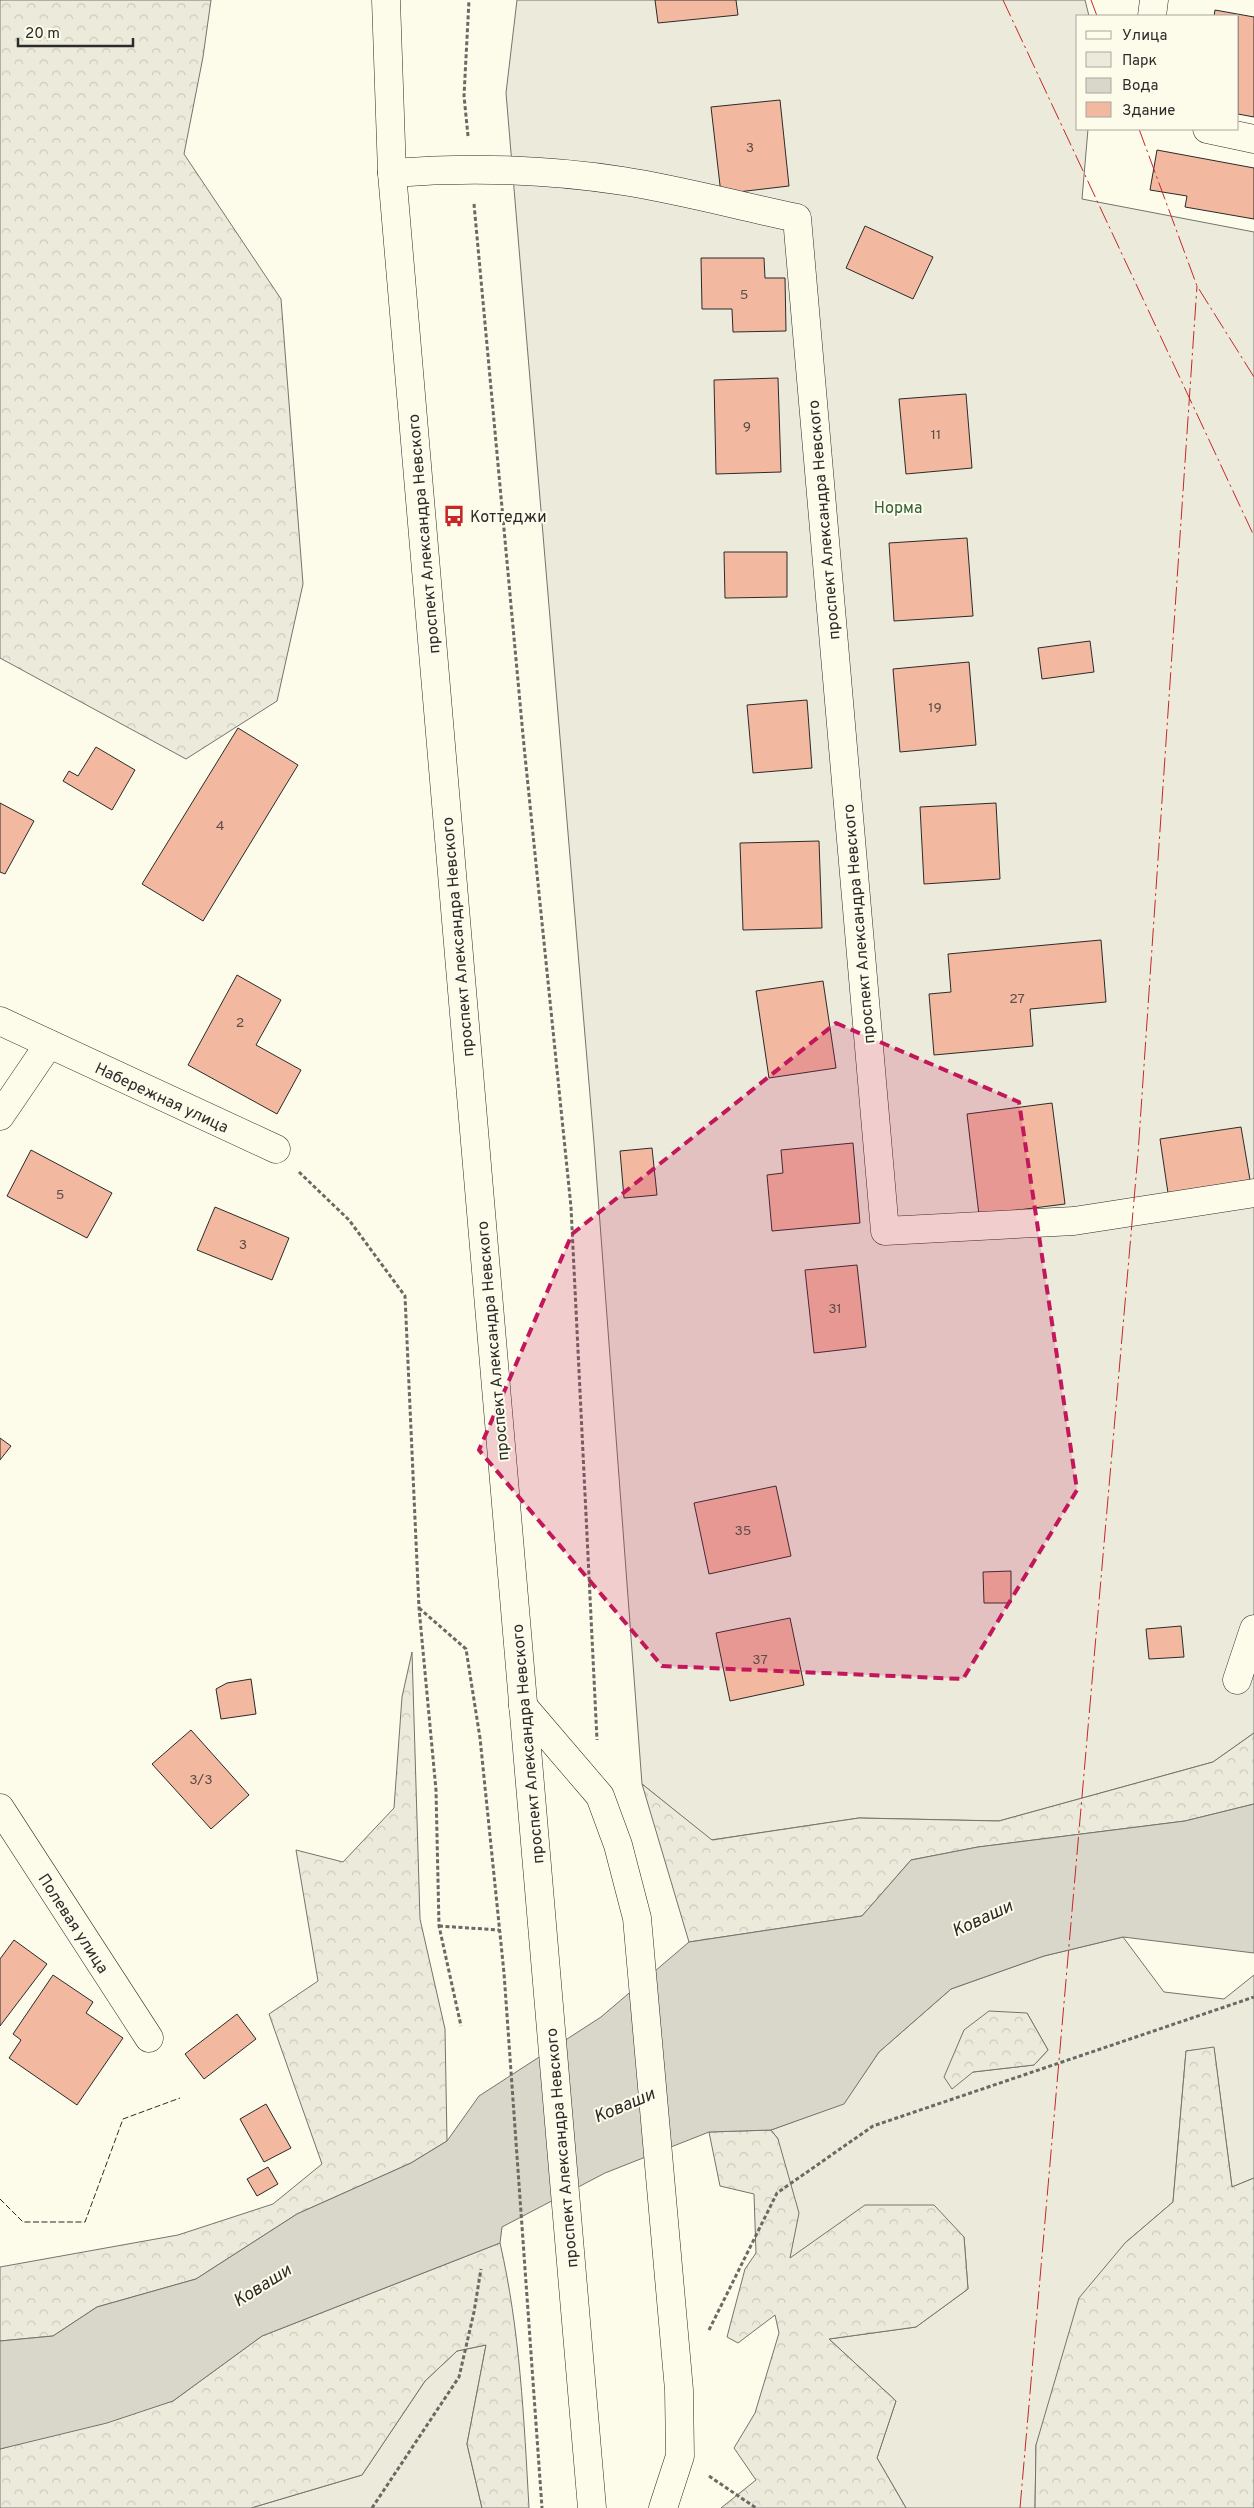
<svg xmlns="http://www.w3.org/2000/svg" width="1254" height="2508" viewBox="0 0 1254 2508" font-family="Overpass,sans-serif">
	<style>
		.green { fill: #ecebdb; stroke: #74746e; fill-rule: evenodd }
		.forest { fill: url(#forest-crowns); stroke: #74746e }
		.water { fill: #d8d7c9; stroke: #74746e }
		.building { fill: #f2b8a0; stroke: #2b2b2b }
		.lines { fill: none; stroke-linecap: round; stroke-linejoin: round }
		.minor-casing { stroke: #2b2b2b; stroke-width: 29 }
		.major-casing { stroke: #2b2b2b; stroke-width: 29 }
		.path { stroke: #6a6964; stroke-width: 3; stroke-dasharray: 4 2.5; stroke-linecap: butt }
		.minor { stroke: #fdfbea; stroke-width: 28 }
		.major { stroke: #fdfbea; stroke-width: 28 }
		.fence { stroke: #2b2b2b; stroke-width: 1; stroke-dasharray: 6 2.5; stroke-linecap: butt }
		.power { stroke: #c62828; stroke-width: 1; stroke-dasharray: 18 4 2.5 4; stroke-linecap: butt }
		.marked { fill: #c2185b; fill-opacity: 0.2; stroke: #c2185b; stroke-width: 4; stroke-dasharray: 10 6; stroke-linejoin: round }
		.labels { text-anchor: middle; stroke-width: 4; stroke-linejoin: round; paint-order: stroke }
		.number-label { font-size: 14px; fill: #5d4e48 }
		.park-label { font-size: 16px; fill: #34623c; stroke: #fdfbea }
		.poi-label { font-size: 16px; fill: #2b2b2b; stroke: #fdfbea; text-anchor: start }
		.street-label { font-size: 16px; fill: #2b2b2b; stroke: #fdfbea }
		.water-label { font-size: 18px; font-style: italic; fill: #2b2b2b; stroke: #fdfbea }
	</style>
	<defs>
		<pattern id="forest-crowns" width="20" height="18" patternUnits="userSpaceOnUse" patternTransform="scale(1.25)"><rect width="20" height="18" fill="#ecebdb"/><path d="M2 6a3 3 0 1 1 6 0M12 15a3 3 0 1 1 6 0" fill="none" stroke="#cbcabc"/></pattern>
	</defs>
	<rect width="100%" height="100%" fill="#fdfbea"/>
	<g class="green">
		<path d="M517,0h568l4,16h-11v113h10l-6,70 172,33v1501l-41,29 -214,59 -140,-3 -148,22 -69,-56 -48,-641 -88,-1050z"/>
		<path d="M1123,1937l41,55 60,7 30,-24v203l-22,9 -18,-139 -28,3 -13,151 -48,41 -89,202 -1,63h-129l-29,-50 19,-57 -67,-62 87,-12 52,-38 -4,-52 -174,21 -12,-119 -7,-9 73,-27 35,-51 72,-63 93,-33zM1027,2013l21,37 -14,15 -61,7z"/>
		<path d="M486,2345l-19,99 15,64h-231l111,-33 63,-94 32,-30z"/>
	</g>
	<g class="forest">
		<path d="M0,0h211l-8,57 -19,97 97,145 22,285 -26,117 -91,58 -186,-101z"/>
		<path d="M412,1652l8,267 25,110 2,112 -36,22 -114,51 -101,65 -99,28 -44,29 -53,5v-74l178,-32 95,-31 49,-40 -53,-150 49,-33 -22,-131 47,12 51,-54 8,-111z"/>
		<path d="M1254,1733v71l-69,17 -207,26 -67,13 -49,56 -173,26 -47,-158 70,56 147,-22 140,3 214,-59z"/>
		<path d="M989,2011l38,2 21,37 -14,15 -61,7 -21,17 -8,-12 20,-47z"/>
		<path d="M1214,2047l18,140 22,-9v330h-219l1,-63 43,-147 46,-55 48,-41 13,-151z"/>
		<path d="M771,2130l7,9 21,74 -9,45 75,-53h69l30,32 4,52 -52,38 -87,12 67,62 -19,57 29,50h-185l35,-28 -22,-32 21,-35 24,-80 -4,-18 -37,28 -11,-6 18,-68 11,-16 -2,-59 -34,-8 -11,-54z"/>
		<path d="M500,2243c20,87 24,176 29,265h-47l-15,-64 19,-99 -29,6 -32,30 -63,94 -111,33h-251v-59l173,-48 89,-65z"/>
	</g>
	<path class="water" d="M1254,1804v149l-131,-16 -79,19 -93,33 -72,63 -35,52 -73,26 -62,2 -104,41 -103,54 -2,16 -238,93 -89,65 -66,22 -107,26v-108l53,-5 44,-29 99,-28 101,-65 114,-51 36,-22 32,-45 122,-79 88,-75 173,-26 49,-56 67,-13 207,-26z"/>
	<g class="building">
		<path d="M655,0h81l2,15 -80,8z"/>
		<path d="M1215,10l39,7v100l-16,-3v-98h-24z"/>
		<path d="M780,100l9,86 -68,8 -10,-87z"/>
		<path d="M1157,150l97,18v51l-69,-12 2,-11 -37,-6z"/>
		<path d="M865,226l68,31 -20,42 -67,-31z"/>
		<path d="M701,258h63l1,20h20l1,53 -53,1 -1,-23h-30z"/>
		<path d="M778,378l3,94 -65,2 -2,-94z"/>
		<path d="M966,394l6,74 -66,6 -7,-75z"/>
		<path d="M967,538l6,78 -79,5 -5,-78z"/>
		<path d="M724,552h63v45l-62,1z"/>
		<path d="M1090,641l4,31 -52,7 -4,-31z"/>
		<path d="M969,662l7,83 -76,7 -7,-83z"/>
		<path d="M807,700l5,68 -59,5 -6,-68z"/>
		<path d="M238,728l60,37 -95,156 -61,-37z"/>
		<path d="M96,747l39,23 -23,40 -49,-29 6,-10 9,5z"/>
		<path d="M0,803l34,18 -29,53 -5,-2z"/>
		<path d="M996,803l4,76 -76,5 -4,-77z"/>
		<path d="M819,841l3,87 -79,2 -3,-87z"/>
		<path d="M1101,940l5,62 -76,7 3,37 -99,9 -5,-61 22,-2 -3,-38z"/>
		<path d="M237,975l44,25 -25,45 45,25 -24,44 -89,-49z"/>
		<path d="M823,981l13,87 -67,10 -13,-87z"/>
		<path d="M1052,1103l13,101 -86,11 -12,-101z"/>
		<path d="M1241,1127l9,53 -82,13 -8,-54z"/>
		<path d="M853,1143l7,80 -88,8 -5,-56 16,-2 -2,-23z"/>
		<path d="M652,1148l5,47 -33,3 -4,-47z"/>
		<path d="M31,1150l81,43 -25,45 -80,-42z"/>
		<path d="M215,1207l74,31 -17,42 -75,-30z"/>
		<path d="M857,1265l9,82 -52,6 -9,-83z"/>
		<path d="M0,1438l11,8 -11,14z"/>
		<path d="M776,1486l15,70 -82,18 -15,-71z"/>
		<path d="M1011,1571v32h-27l-1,-31z"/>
		<path d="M790,1618l14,67 -74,16 -14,-68z"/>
		<path d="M1181,1626l3,31 -35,2 -3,-30z"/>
		<path d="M251,1679l5,35 -35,5 -5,-30 11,-6z"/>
		<path d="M191,1730l58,65 -38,34 -59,-65z"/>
		<path d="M14,1940l33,24 -47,62v-67z"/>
		<path d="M53,1975l40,27 -7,11 37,25 -46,67 -68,-47 12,-18 -8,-6z"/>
		<path d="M237,2014l19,25 -52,40 -19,-25z"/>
		<path d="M266,2104l25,44 -27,14 -24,-43z"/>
		<path d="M268,2167l10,17 -21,12 -10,-17z"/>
	</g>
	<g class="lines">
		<g class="minor-casing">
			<g id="minor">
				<path d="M1152,16l2,-16"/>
				<path d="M1207,129l47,10"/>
				<path d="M392,173c76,-6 154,-4 231,8 58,9 116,25 174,37l88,1013 189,-10 180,-28"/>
				<path d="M0,1021l276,128"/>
				<path d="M0,1116l49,-72"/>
				<path d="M1237,1680l17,-51"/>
				<path d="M523,1706l77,90 18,49 19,73 42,472 1,66 -17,52"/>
				<path d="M0,1808l149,230"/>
			</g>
		</g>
		<g class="major-casing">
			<path id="major" d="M386,0l6,173 200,2335"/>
		</g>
		<g class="path">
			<path d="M468,136l-4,-40 5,-96"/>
			<path d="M474,204l50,542 47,461 26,533"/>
			<path d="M299,1172l50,48 56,76 14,312 17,182 3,136 22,100"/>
			<path d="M419,1608l47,41 14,89 24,235 38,535"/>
			<path d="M439,1926l60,4"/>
			<path d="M709,2330l68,-137 96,-67 381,-129"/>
			<path d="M709,2476l47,32"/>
			<path d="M372,2508l87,-131 15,-65 7,-43"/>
		</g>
		<use href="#minor" class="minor"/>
		<use href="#major" class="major"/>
		<path class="fence" d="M0,2199l23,23h62l38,-103 57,-21"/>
		<g class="power">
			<path d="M1003,0l251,536"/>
			<path d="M1091,0l6,16"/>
			<path d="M1139,129l58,157 57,91"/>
			<path d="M1020,2508l118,-1354 59,-868"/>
		</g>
	</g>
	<path class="marked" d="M836,1023l183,79 58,388 -114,189 -301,-13 -183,-216 93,-216z"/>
	<defs>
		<g id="bus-bare" transform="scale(1.725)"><path d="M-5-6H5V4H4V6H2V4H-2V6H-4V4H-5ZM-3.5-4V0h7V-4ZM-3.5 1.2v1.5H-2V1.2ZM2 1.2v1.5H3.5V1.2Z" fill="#c62828" stroke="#fdfbea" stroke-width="2.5" paint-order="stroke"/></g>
	</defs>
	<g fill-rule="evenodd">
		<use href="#bus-bare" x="454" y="516"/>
	</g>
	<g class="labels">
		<g class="number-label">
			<text x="750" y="152">3</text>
			<text x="744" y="299">5</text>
			<text x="747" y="431">9</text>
			<text x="936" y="439">11</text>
			<text x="935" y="712">19</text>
			<text x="220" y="830">4</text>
			<text x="1017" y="1003">27</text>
			<text x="240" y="1027">2</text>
			<text x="60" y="1199">5</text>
			<text x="243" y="1249">3</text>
			<text x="835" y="1313">31</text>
			<text x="743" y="1535">35</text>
			<text x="760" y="1664">37</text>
			<text x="201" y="1784">3/3</text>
		</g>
		<g class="park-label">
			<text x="898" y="513">Норма</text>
		</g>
		<g class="poi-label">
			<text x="470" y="522">Коттеджи</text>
		</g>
		<g class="street-label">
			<text transform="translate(823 520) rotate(-95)" y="6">проспект Александра Невского</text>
			<text transform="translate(423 534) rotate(-95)" y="6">проспект Александра Невского</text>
			<text transform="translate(858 924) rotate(-95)" y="6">проспект Александра Невского</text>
			<text transform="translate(457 937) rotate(-95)" y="6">проспект Александра Невского</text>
			<text transform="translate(162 1097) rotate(25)" y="6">Набережная улица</text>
			<text transform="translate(492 1341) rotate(-95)" y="6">проспект Александра Невского</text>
			<text transform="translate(527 1744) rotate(-95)" y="6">проспект Александра Невского</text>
			<text transform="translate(74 1923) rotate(57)" y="6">Полевая улица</text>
			<text transform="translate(561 2148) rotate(-95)" y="6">проспект Александра Невского</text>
		</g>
		<g class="water-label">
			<text transform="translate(982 1918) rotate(-25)" y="6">Коваши</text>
			<text transform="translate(624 2105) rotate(-23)" y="6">Коваши</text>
			<text transform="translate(262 2285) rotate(-32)" y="6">Коваши</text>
		</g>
	</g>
	<rect x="1076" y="15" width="162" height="115" fill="#fdfbea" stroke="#a9a89e"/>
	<rect x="1086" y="31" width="25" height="8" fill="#fdfbea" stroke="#a9a89e"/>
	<text x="1122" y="40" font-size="15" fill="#2b2b2b">Улица</text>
	<rect x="1086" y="52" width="25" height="15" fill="#ecebdb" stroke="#a9a89e"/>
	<text x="1122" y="65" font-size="15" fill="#2b2b2b">Парк</text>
	<rect x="1086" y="78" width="25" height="15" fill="#d8d7c9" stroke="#a9a89e"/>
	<text x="1122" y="90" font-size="15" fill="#2b2b2b">Вода</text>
	<rect x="1086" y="102" width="25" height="15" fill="#f2b8a0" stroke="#a9a89e"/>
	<text x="1122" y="115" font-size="15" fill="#2b2b2b">Здание</text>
	<path d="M18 38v8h115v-8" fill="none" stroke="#2b2b2b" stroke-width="2.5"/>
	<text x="25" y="38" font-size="15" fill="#2b2b2b" stroke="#fdfbea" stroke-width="4" paint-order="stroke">20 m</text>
</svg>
